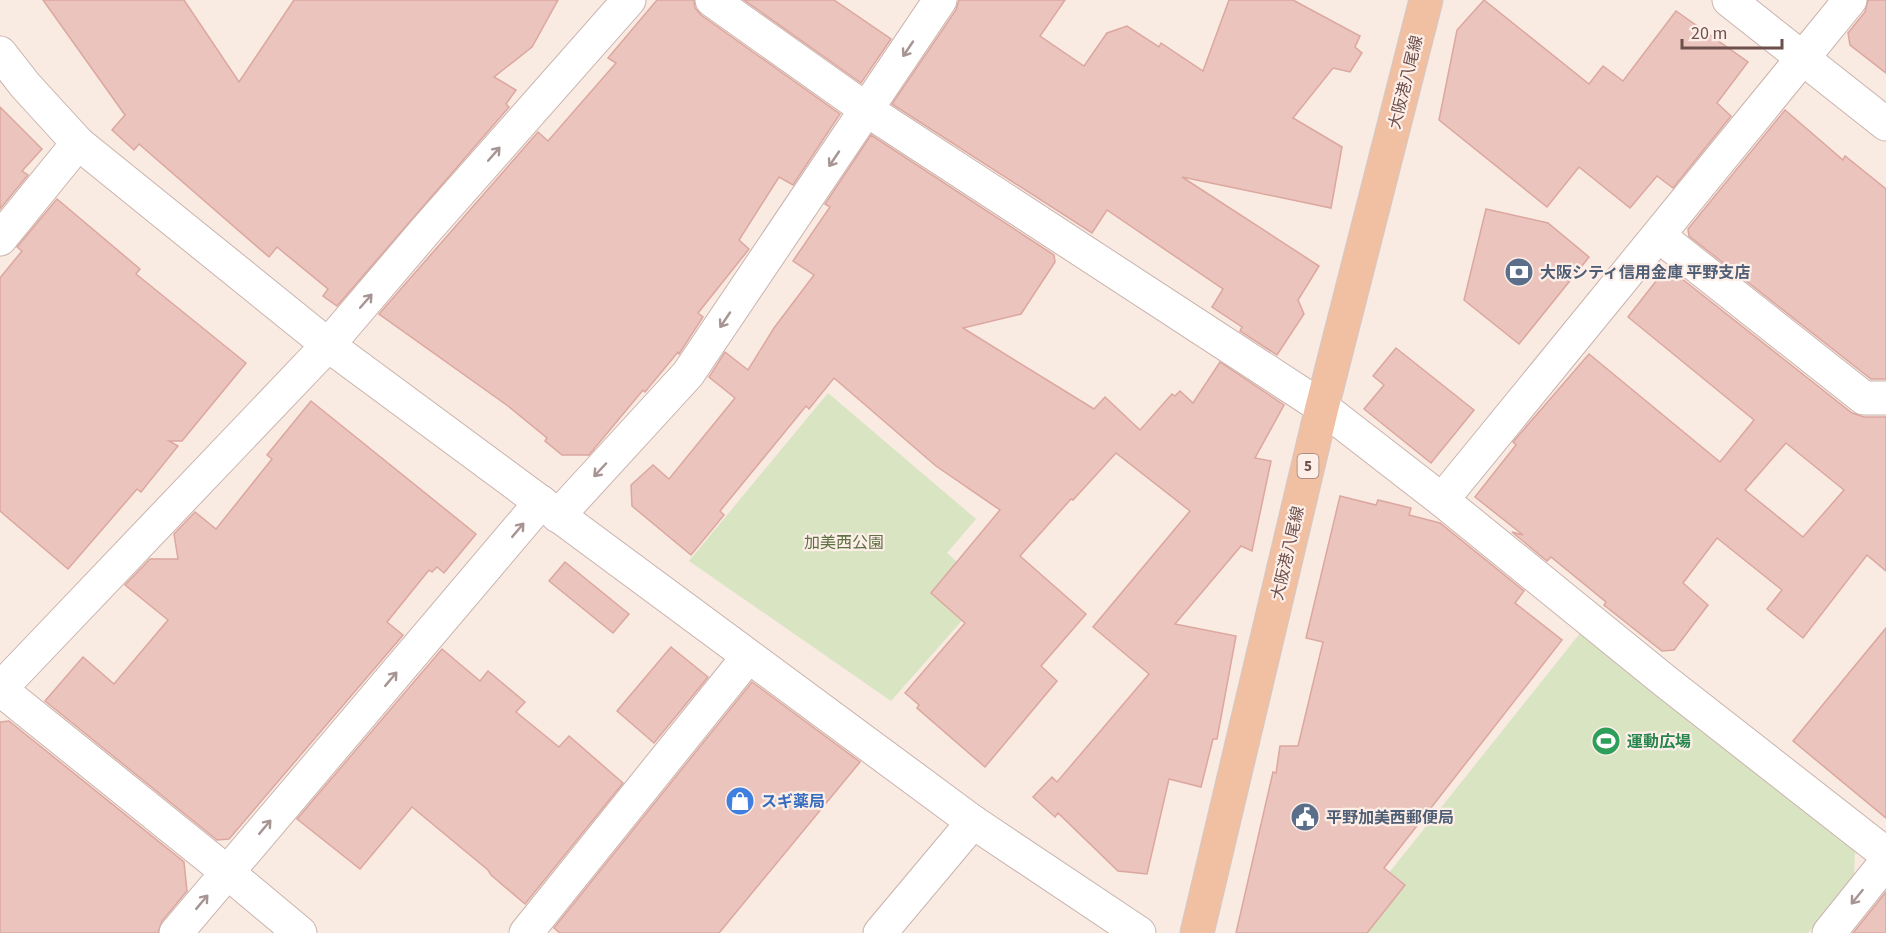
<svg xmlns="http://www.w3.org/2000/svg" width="1886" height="933" viewBox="0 0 1886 933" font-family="'Source Sans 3','Noto Sans JP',sans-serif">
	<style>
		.green { fill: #d9e4c3 }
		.building { fill: #ebc4bd; stroke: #dca79f; stroke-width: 1.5; fill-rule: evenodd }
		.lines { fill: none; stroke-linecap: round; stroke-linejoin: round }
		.minor-casing { stroke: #cab3ad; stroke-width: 35 }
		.major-casing { stroke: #d3cac9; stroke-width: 35 }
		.minor { stroke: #fff; stroke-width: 33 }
		.major { stroke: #f1bfa1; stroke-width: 33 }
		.oneway { stroke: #a79594 }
		.labels { text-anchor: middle; stroke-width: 4.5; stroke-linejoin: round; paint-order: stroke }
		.shield { fill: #fdefe8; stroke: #987f7b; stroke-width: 1.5 }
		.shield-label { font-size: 15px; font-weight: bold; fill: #6d4f4c }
		.street-label { font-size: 16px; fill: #6d4f4c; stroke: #fdefe8 }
		.service-label { font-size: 16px; font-weight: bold; fill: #4e5e75; stroke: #fdefe8; text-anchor: start }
		.park-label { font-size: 16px; fill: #5e7245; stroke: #fdefe8 }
		.leisure-label { font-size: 16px; font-weight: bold; fill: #27864d; stroke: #fdefe8; text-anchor: start }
		.shop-label { font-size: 16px; font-weight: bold; fill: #366cbe; stroke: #fdefe8; text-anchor: start }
	</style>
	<rect width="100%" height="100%" fill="#f9eae2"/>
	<g class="green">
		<path d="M828,393l148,126 -29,34 42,37 -98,111 -202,-140z"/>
		<path d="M1581,632l274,218 -1,25 -46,58h-467z"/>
	</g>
	<g class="building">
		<path d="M43,0h141l55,82 55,-82h264l-26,47 -38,30 22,13 -10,14 3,3 -172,199 -14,-10 5,-7 -51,-42 -8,10 -130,-113 -5,6 -22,-20 13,-15z"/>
		<path d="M657,0h37l1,8 6,7 139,99 -47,71 -14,-8 -40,63 10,9 -51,64 5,4 -24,37 -1,-2 -33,40 -2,-2 -54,65h-27l-17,-14 2,-3 -39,-32 -129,-92 159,-182 10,9 68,-78 -8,-5z"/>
		<path d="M744,0h90l57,39 -30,44z"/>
		<path d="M959,0h106l-25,36 44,30 23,-33 20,-7 32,21 2,-4 42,28 26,-71h64l67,36 -5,11 7,6 -12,19 -17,-4 -40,50 49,29 -11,61 -149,-31 137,89 -21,34 6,14 -27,41 -37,-24 2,-4 -30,-20 11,-18 -116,-79 -15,23 -200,-129 64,-94z"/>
		<path d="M1484,0l105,84 14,-18 20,15 53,-70 72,51 -31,41 14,13 -58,72 -16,-12 -27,32 -51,-41 -32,40 -108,-87 18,-90z"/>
		<path d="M1868,0h18v73l-36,-28 -2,-12 17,-21z"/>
		<path d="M0,107l42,42 -20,22 6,4 -28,34z"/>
		<path d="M1785,110l58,50 2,-4 41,33v190h-15l-182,-143 -1,-7z"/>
		<path d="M871,135l183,120 1,7 -34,52 -58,14 131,81 11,-12 35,33 32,-36 3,2 5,-5 13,12 27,-41 64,43 -29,53 16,3 -19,90 -11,-5 -66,78 61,12 -19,103h-4l-12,48 -32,-8 -22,95 -29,-3 -60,-58 -3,4 -22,-20 19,-20 5,5 92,-108 -56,-47 97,-116 -74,-58 -43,47 -2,-1 -51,57 66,58 -45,52 16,15 -72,86 -68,-59 2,-3 -14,-12 60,-70 -34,-30 69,-83 -64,-44 -102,-88 -25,31 -3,-3 -86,105 4,4 -33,40 -59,-49 -1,-21 22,-20 16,14 66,-81 -26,-21 16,-25 23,18 26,-42 40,-53 -21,-14 37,-54 -5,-3z"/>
		<path d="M57,199l83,70 -4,5 110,89 -64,78h-13l9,5 -37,46 -4,-3 -69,80 -68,-58v-233l22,-27 -5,-4z"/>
		<path d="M1486,209l62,14 41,34 -70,87 -55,-44z"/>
		<path d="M1667,267l185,146 12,4h22v154l-19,-16 -64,83 -36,-29 15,-19 -65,-52 -34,45 25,22 -34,45 -12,1 -58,-46 2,-3 -55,-45 -4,4 -35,-29 11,3 -48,-38 41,-52 -3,-3 76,-88 131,108 34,-42 -126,-103zM1786,443l58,47 -41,47 -58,-47z"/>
		<path d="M1396,348l78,62 -43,53 -67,-54 20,-24 -11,-9z"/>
		<path d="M311,401l165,133 -32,39 -7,-6 -5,5 -3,-2 -42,52 16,13 -174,204 -12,1 -172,-139 38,-44 31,27 54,-64 -43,-35 25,-26h28l-4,-25 21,-22 21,17 56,-70 -5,-4z"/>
		<path d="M1340,496l36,9 2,-5 33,8 -2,7 31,8 84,68 -9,12 47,37 -178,228 21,17 -38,48h-131l37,-161 3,1 4,-27h18l25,-104 -17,-4z"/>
		<path d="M565,562l64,52 -16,19 -64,-52z"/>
		<path d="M1886,628v190l-93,-77z"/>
		<path d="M671,647l37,30 -54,66 -37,-32z"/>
		<path d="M442,649l38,32 8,-10 37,31 -9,10 43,35 10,-11 54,47 -98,121 -34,-29 -3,-5 -76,-63 -52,62 -63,-50z"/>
		<path d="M752,682l108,80 -141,171h-159l-6,-5z"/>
		<path d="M9,721l175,141 3,29 -25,30 -4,12h-158v-211z"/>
		<path d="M1886,892v41h-33z"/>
	</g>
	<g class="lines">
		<g class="minor-casing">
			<g id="minor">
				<path d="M712,0l155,110 455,297 120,93 223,181 221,173"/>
				<path d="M1729,0l157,124"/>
				<path d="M0,53l25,32 53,58 250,202 645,477 166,111"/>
				<path d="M1659,236l205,162h22"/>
				<path d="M0,239l78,-96"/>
				<path d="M1442,500l408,-500"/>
				<path d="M558,516l130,-142 252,-374"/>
				<path d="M0,689l328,-344 98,-115 203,-230"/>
				<path d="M0,689l227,183 73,61"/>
				<path d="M176,933l365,-431"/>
				<path d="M526,933l222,-276"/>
				<path d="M880,933l93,-111"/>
				<path d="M1829,933l57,-71"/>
			</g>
		</g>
		<g class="major-casing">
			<path id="major" d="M1197,933l125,-526 104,-407"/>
		</g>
		<use href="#minor" class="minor"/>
		<use href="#major" class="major"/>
	</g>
	<defs><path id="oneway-shaft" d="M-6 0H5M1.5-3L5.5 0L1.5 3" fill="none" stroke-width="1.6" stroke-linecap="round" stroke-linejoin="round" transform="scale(1.5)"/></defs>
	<g class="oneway">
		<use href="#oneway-shaft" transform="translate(908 49) rotate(124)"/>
		<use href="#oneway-shaft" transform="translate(494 154) rotate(-49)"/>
		<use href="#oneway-shaft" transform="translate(834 159) rotate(124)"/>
		<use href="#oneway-shaft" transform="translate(366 301) rotate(-49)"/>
		<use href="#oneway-shaft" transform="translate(725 320) rotate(124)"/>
		<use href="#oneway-shaft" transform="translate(600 470) rotate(133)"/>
		<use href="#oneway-shaft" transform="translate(518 530) rotate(-50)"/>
		<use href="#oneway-shaft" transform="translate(391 679) rotate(-50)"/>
		<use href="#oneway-shaft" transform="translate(265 827) rotate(-50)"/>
		<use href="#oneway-shaft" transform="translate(1857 897) rotate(129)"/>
		<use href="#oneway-shaft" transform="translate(202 902) rotate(-50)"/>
	</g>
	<defs>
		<g id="bank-disc" transform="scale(1.5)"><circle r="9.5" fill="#5c6f8a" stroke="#fdefe8"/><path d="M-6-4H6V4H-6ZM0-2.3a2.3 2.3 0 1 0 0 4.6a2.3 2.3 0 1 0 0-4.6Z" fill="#fff"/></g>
		<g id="stadium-disc" transform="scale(1.5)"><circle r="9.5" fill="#2e9e5b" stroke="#fdefe8"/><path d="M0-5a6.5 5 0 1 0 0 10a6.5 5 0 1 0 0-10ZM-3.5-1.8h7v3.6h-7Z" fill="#fff"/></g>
		<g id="shop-disc" transform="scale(1.5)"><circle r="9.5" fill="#3f7fe0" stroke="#fdefe8"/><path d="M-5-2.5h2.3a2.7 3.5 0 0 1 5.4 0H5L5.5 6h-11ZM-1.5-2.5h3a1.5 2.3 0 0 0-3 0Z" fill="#fff"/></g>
		<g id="civic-disc" transform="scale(1.5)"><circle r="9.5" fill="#5c6f8a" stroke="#fdefe8"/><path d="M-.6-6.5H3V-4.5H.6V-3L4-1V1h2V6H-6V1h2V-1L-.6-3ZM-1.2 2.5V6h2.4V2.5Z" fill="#fff"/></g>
	</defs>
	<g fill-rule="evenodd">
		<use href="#bank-disc" x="1519" y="272"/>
		<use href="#stadium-disc" x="1606" y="741"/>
		<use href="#shop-disc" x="740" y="801"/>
		<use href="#civic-disc" x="1305" y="817"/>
	</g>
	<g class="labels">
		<rect class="shield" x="1297.5" y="454" width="21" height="24" rx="4.5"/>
		<g class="shield-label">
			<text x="1308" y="471">5</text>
		</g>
		<g class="street-label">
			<text transform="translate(1405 82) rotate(-76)" y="6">大阪港八尾線</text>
			<text transform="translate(1287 553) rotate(-77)" y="6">大阪港八尾線</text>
		</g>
		<g class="service-label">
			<text x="1540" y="278">大阪シティ信用金庫 平野支店</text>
			<text x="1326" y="823">平野加美西郵便局</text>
		</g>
		<g class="park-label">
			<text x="844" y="548">加美西公園</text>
		</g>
		<g class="leisure-label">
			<text x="1627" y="747">運動広場</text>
		</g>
		<g class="shop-label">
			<text x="761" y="807">スギ薬局</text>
		</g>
	</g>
	<path d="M1682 39v9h100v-9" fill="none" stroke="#6d4f4c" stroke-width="3"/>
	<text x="1691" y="39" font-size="18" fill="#6d4f4c" stroke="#fdefe8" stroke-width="4.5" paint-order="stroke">20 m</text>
</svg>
